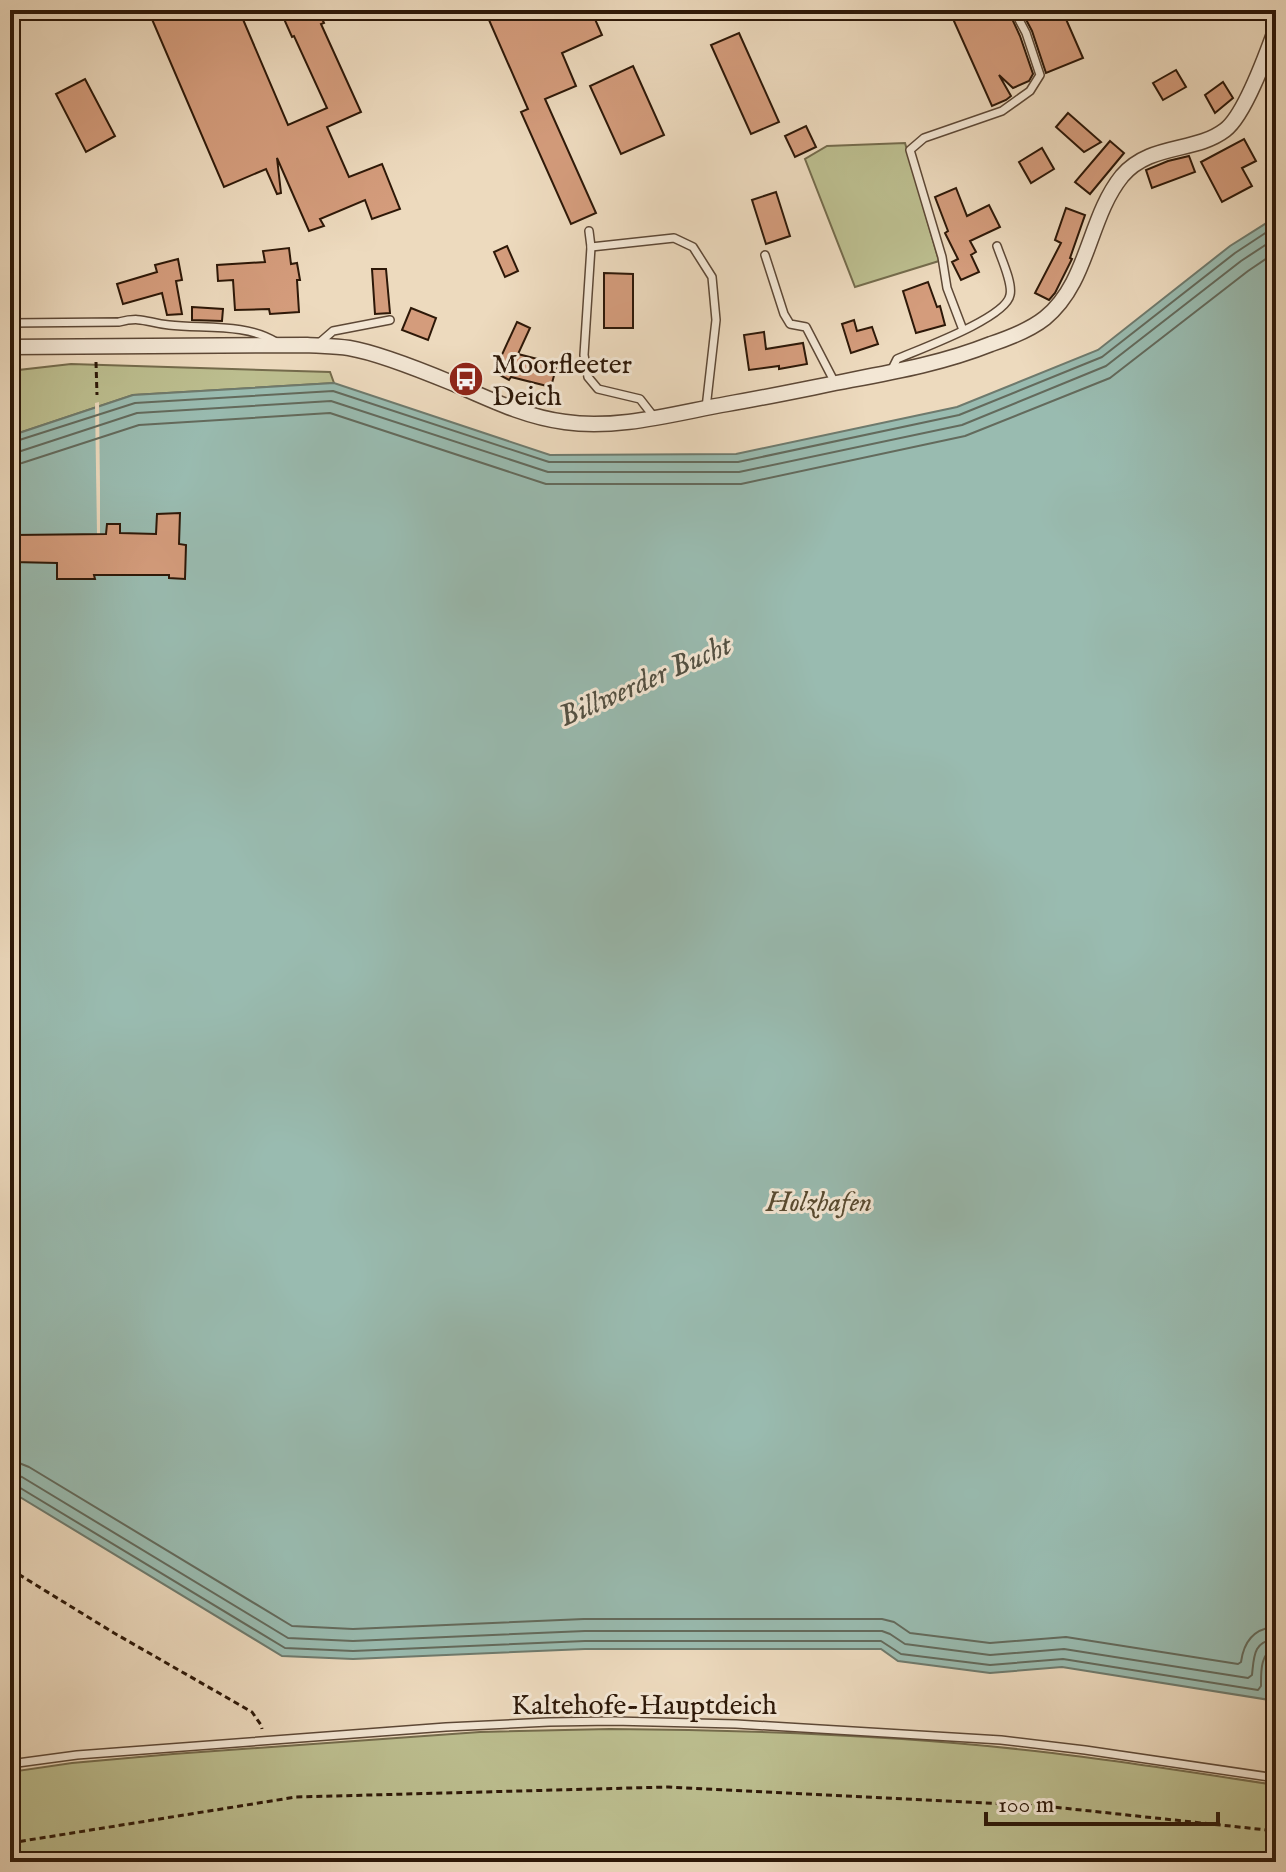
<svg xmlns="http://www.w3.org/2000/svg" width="1286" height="1872" viewBox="0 0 1286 1872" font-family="'IM FELL English',serif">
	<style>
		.green { fill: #bcbe8f; stroke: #746b4c; stroke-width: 2 }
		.water { fill: #99bbb0; stroke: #6e7a6d; stroke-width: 2 }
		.pier { fill: #eddabe }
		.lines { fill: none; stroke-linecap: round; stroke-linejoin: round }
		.shore { stroke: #636a5c; stroke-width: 2 }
		.building { fill: #d49c7c; stroke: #2d1808; stroke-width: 2 }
		.lane-casing { stroke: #5d4836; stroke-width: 10 }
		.street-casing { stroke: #5d4836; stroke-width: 17 }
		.path { stroke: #2d1808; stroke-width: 3; stroke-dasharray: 6 4; stroke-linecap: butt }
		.lane { stroke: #f3e7d5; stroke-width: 7 }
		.street { stroke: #f3e7d5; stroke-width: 14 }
		.labels { text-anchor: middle; stroke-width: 6; stroke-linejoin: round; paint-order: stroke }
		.poi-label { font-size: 28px; fill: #2d1808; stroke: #f3e7d5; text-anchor: start }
		.park-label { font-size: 28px; font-style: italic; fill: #584a30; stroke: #f3e7d5 }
		.street-label { font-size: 28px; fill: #2d1808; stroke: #f3e7d5 }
		.water-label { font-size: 30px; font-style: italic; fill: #535143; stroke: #f3e7d5 }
	</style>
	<rect width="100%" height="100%" fill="#eddabe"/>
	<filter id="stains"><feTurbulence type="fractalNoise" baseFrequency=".0025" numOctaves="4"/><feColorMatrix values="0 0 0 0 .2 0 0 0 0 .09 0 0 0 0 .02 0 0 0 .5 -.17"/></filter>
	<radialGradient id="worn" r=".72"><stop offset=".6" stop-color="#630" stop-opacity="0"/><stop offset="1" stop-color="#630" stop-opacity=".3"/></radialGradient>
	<g class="green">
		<path d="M905,143l34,118 -84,26 -50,-128 22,-13z"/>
		<path d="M71,364l259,8 4,11 -201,12 -123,41v-65z"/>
		<path d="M610,1729c142,1 284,6 425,22 81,9 161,22 241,34v77h-1266v-90l62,-9 101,-9 307,-22z"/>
	</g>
	<path class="water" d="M1276,217v1409l-7,57 7,18 -214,-34 -72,6 -92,-12 -17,-12h-296l-232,10 -71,-3 -272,-165v-1055l123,-41 201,-12 216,72 186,-1 221,-47 141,-57 132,-104z"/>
	<path class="pier" d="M99,402l1,87v45h-3l-2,-131z"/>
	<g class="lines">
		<g class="shore">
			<path d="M10,443l125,-40 198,-12 216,71h189l221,-47 143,-58 133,-104 41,-27"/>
			<path d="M10,453l8,-1 119,-39 194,-12 217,71h191l223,-47 144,-59 135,-105 35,-23"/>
			<path d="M10,465l12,-2 117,-38 191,-12 216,71h195l224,-48 145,-58 138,-107 28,-19"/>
			<path d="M10,1462l9,1 10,4 263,159 61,3 231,-10h298l12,3 16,11 80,10 76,-6 172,27 3,-2c3,-21 13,-34 35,-35"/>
			<path d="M10,1474l12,3 266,161 65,3 232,-10h297l8,3 15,10 85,11 74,-6 184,29 4,-3c2,-18 1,-34 24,-36"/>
			<path d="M10,1484l7,2 268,162 68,3 232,-10h296l20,13 89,11 73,-6 195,31 3,-4c0,-13 -1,-35 15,-37"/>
		</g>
	</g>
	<g class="building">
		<path d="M148,10h91l49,115 39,-17 -33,-72 -2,1 -12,-27h38l6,13 -3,1 40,88 -34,15 22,50 33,-13 18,45 -28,10 -7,-19 -45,19 4,7 -15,5 -32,-73 4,35 -4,1 -11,-25 -42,18z"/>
		<path d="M512,10h79l11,25 -40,18 14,33 -31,13 51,114 -25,11 -50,-112 7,-3 -39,-89z"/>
		<path d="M949,10h59l12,26 13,38 -4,7 -16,7 -14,-13 12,21 -5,4 -14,6z"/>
		<path d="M1021,10h41l21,48 -37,15 -14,-42z"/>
		<path d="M739,33l40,89 -28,12 -40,-89z"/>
		<path d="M633,66l31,69 -43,19 -31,-68z"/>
		<path d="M1176,70l10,17 -23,13 -10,-17z"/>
		<path d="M85,79l30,57 -29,16 -30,-58z"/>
		<path d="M1223,82l10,16 -18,15 -10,-18z"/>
		<path d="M1068,113l33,29 -17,10 -28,-25z"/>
		<path d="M806,126l10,21 -21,10 -10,-21z"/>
		<path d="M1244,139l12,22 -14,7 10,18 -30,16 -21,-40z"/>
		<path d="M1110,141l14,12 -34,41 -15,-12z"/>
		<path d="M1042,148l12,21 -23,14 -12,-21z"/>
		<path d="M1189,156l6,16 -43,16 -6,-18 22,-9z"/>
		<path d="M956,188l11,28 22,-11 11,22 -30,14 6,11 -5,3 8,17 -18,8 -9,-18 6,-3 -13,-26 3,-2 -13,-34z"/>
		<path d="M776,192l14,44 -24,8 -14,-44z"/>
		<path d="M1066,208l19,7 -15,43 2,1 -17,34 -6,7 -14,-7 26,-50 -6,-3z"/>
		<path d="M507,246l11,25 -13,6 -11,-25z"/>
		<path d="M289,248l2,16 6,-1 3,17h-3l2,32 -29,2 -1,-5 -34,1 -2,-30 -15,1 -1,-16 48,-3 -2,-11z"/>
		<path d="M178,259l4,21 -6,1 6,33 -15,1 -5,-22 -39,11 -6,-20 40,-12 -2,-7z"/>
		<path d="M372,269h14l4,44 -15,1z"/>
		<path d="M604,273l29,1v54h-29z"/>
		<path d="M928,282l9,25 3,-1 5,19 -29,8 -13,-42z"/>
		<path d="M192,307l31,2 -1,12 -30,-1z"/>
		<path d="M411,308l25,10 -8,22 -26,-10z"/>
		<path d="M854,320l3,11 15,-4 6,17 -27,9 -9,-29z"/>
		<path d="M517,322l13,6 -12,26 39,10 -6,23 -40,-10 -2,3 -15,-8z"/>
		<path d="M764,332l2,17 37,-6 4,21 -28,5v-3l-30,4 -5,-35z"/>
		<path d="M180,513l-1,31 7,1 -1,34 -16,-1v-3h-75l1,4h-38v-16l-44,-1 1,-27 92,-1 1,-10h13v9l36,1 1,-20z"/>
	</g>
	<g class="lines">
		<g class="lane-casing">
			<g id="lane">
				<path d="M589,231l2,16 -7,108 4,22 10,12 42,10 14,18"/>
				<path d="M591,247l83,-9 19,9 19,30 4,43 -10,88"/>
				<path d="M765,255l19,59 6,10 16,3 29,56"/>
				<path d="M10,323l109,-1c24,-6 28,1 50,3 34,4 77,-2 107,17"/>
				<path d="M963,330l-16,-42 -5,-31 -32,-107 14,-12 78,-27 28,-20 10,-16 -14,-42 -12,-23"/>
				<path d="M318,344l15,-13 57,-11"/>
				<path d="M891,371l6,-12c23,-10 109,-41 113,-64 3,-12 -9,-37 -13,-49"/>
				<path d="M10,1764l67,-9 369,-28 103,-5 64,-1 123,3 265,16 84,10 191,28"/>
			</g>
		</g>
		<g class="street-casing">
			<path id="street" d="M10,347l297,-2c14,1 28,1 42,3 30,5 74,23 103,35 37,16 73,34 113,39 52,8 111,-9 162,-18 41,-7 83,-16 124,-24 48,-9 95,-18 140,-36 18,-6 39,-14 54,-26 44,-36 43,-100 77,-142 28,-33 73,-23 103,-46 20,-15 42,-77 51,-102"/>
		</g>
		<g class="path">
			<path d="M96,362l1,33"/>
			<path d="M10,1569l104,64 138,79 9,13 1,4"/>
			<path d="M10,1843l286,-46 372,-10 376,19 232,25"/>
		</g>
		<use href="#lane" class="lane"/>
		<use href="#street" class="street"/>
	</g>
	<defs>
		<g id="bus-disc" transform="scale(1.8)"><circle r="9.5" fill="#8f2418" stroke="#f3e7d5"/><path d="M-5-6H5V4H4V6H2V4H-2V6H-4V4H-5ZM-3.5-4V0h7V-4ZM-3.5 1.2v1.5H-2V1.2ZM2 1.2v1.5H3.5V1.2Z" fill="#fff"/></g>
	</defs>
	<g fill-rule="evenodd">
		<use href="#bus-disc" x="466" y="379"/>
	</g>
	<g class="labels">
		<g class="poi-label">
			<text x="492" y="373">Moorfleeter<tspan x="492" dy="32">Deich</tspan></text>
		</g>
		<g class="park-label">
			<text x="819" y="1211">Holzhafen</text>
		</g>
		<g class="street-label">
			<text x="644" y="1714">Kaltehofe-Hauptdeich</text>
		</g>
		<g class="water-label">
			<text transform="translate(645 680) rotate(-24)" y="10">Billwerder Bucht</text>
		</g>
	</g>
	<rect width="1286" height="1872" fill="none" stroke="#eddabe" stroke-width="40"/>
	<rect x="12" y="12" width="1262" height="1848" fill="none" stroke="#2d1808" stroke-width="4"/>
	<rect x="20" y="20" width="1246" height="1832" fill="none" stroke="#2d1808" stroke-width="2"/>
	<path d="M986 1812v12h232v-12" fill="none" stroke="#2d1808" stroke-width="4"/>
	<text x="998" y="1812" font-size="24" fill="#2d1808" stroke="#f3e7d5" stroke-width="6" paint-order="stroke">100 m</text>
	<rect width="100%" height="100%" filter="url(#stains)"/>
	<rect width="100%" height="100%" fill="url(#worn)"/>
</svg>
